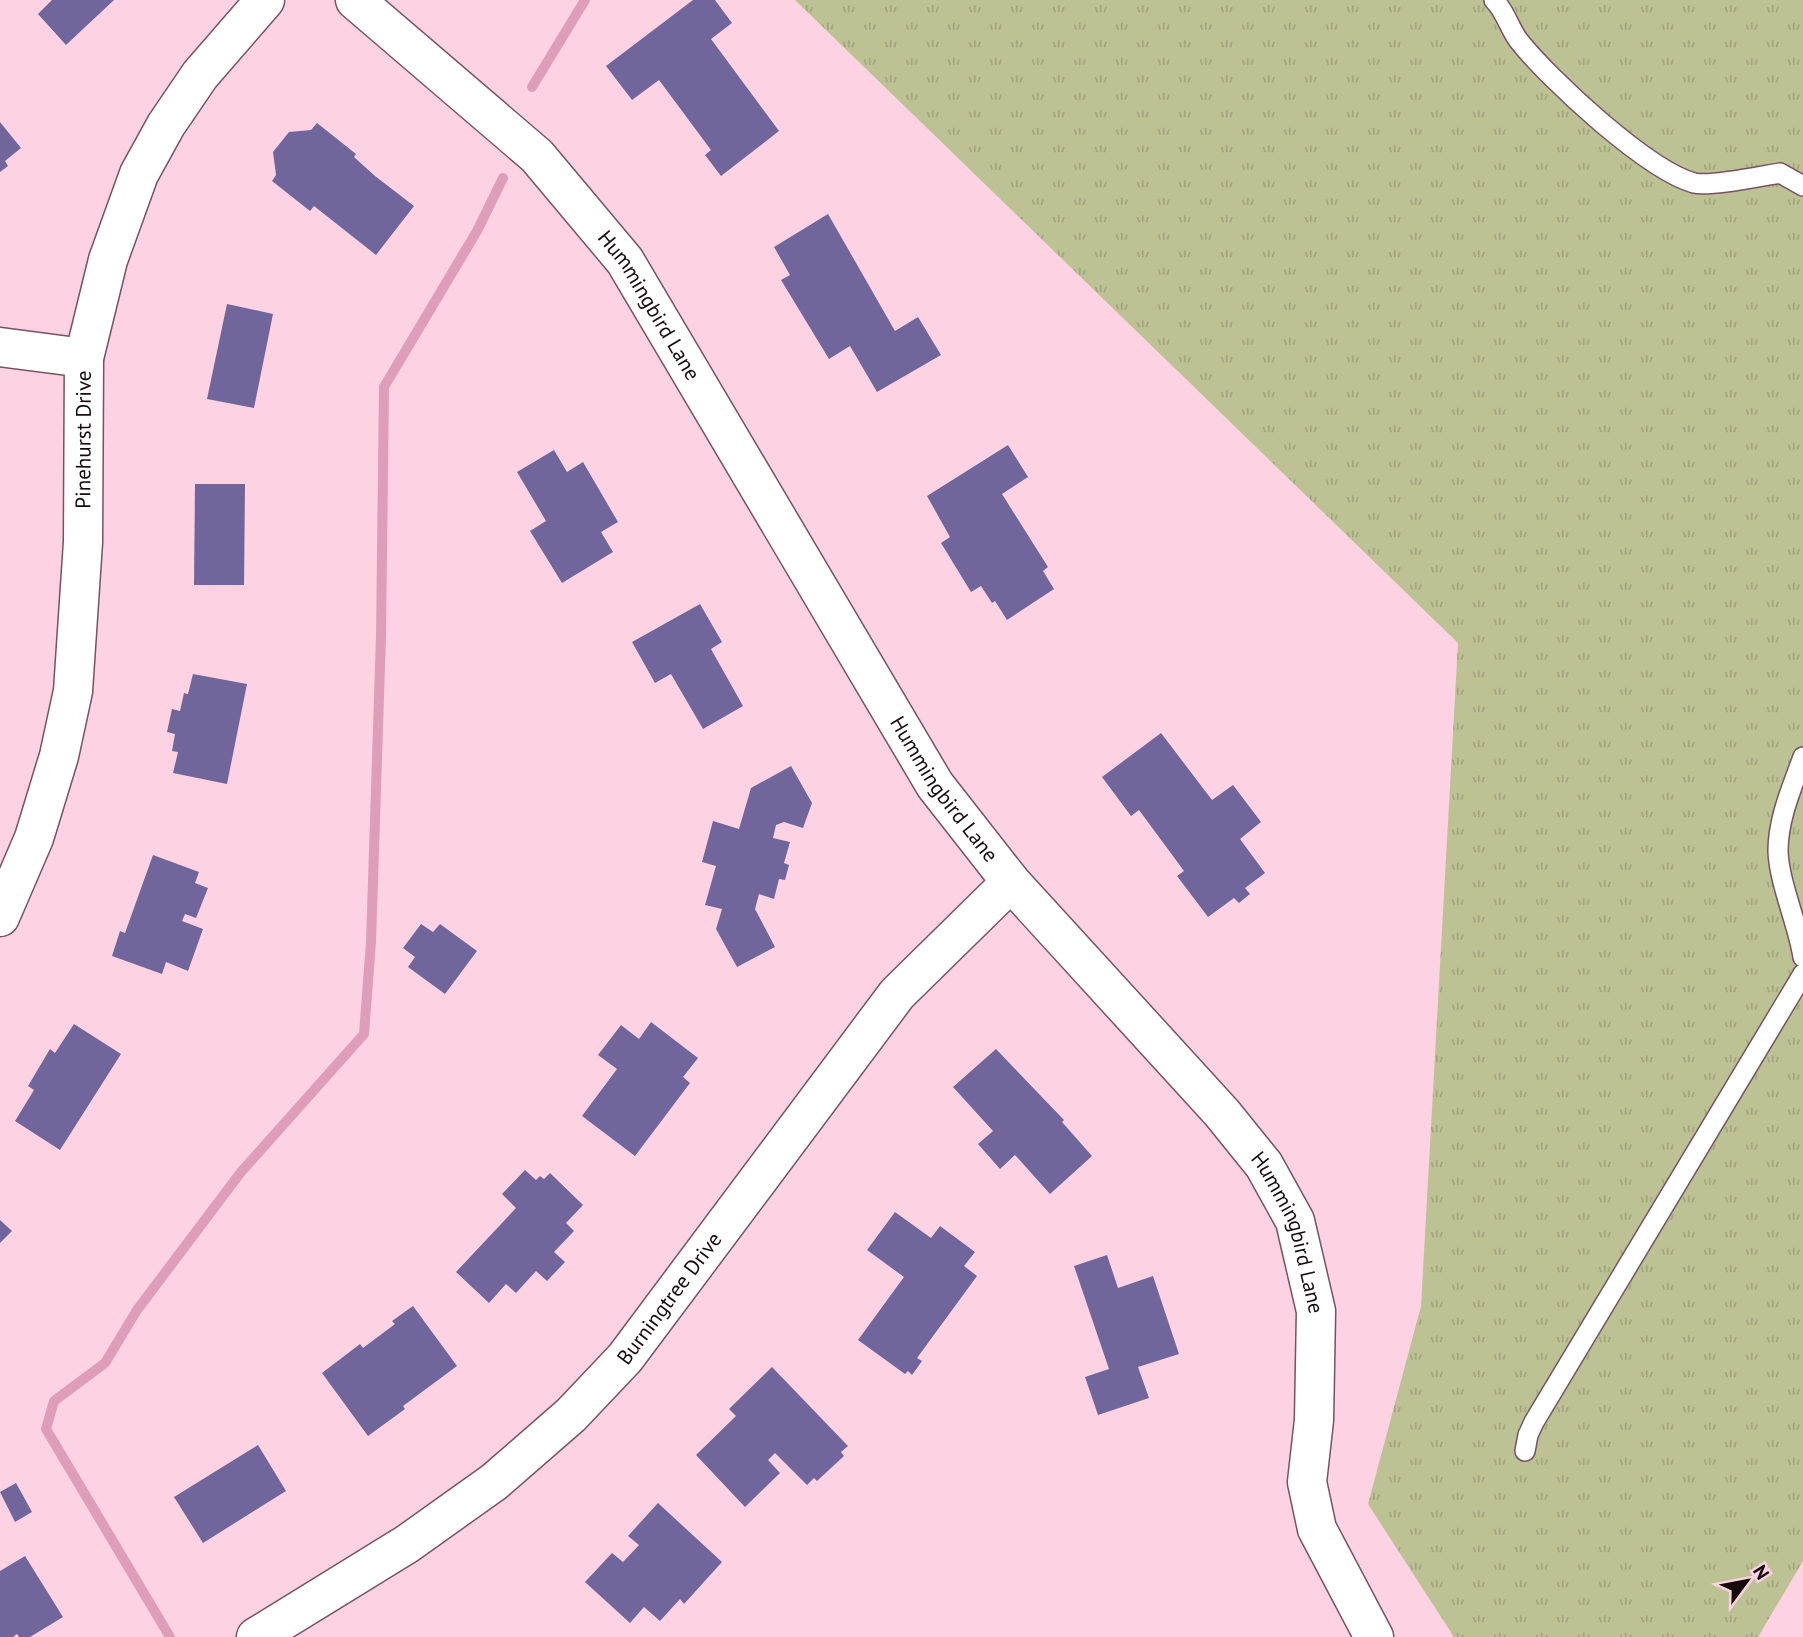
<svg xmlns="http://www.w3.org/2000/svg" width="1803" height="1637" viewBox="0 0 1803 1637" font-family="'PT Sans',sans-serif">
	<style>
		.grass { fill: url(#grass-tufts) }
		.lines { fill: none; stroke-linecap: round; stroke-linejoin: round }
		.stream { stroke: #de9eb8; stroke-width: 10 }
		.building { fill: #71669b }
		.service-casing { stroke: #775261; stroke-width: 22 }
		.minor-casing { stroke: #775261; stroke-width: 41 }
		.service { stroke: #fff; stroke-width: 19 }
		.minor { stroke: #fff; stroke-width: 38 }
		.labels { text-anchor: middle; stroke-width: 7; stroke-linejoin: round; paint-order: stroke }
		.street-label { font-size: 21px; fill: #16090e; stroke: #fdd2e3 }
	</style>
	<defs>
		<pattern id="grass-tufts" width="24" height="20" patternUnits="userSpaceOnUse" patternTransform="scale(1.75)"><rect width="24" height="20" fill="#bdc294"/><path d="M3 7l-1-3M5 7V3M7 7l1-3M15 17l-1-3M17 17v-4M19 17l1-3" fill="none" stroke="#a2a57e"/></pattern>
	</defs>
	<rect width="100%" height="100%" fill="#fdd2e3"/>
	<path class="grass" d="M795,0h1008v1561l-45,76h-304l-86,-133 53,-198 37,-663z"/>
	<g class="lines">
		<g class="stream">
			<path d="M532,87l53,-87"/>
			<path d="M170,1637l-124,-208 8,-28 51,-38 32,-53 104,-138 123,-138 7,-92 10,-306 3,-249 93,-156 26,-53"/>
		</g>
	</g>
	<g class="building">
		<path d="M52,0h62l-48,45 -28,-31z"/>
		<path d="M693,0h22l17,23 -21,16 68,92 -58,45 -16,-21 6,-5 -52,-70 -27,20 -26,-34z"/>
		<path d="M0,122l21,26 -16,13 3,5 -8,6z"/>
		<path d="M317,123l39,31 -2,3 21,19 39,30 -38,49 -62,-49 -4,5 -38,-30 4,-6 -3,-23 16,-20 22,-2z"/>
		<path d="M828,214l67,117 23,-14 23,38 -64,37 -27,-46 -21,13 -48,-79 9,-5 -16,-28z"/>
		<path d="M227,304l46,10 -19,94 -47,-9z"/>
		<path d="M1008,445l20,32 -26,17 46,73 -5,4 11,18 -47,31 -12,-19 -3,2 -11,-17 -10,6 -30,-49 9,-6 -23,-41z"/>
		<path d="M554,450l13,22 16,-10 35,60 -17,10 12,20 -51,31 -32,-52 16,-10 -29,-49z"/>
		<path d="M195,484h50l-1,101h-50z"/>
		<path d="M700,604l22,38 -11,7 32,57 -40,23 -32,-55 -16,9 -23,-41z"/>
		<path d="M193,674l54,10 -20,100 -54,-11 5,-21 -6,-1 3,-17 -8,-2 5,-23 8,2 4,-18 4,1z"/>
		<path d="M1161,733l51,67 21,-15 28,37 -21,17 25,34 -20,15 5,6 -11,9 -5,-5 -26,19 -31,-41 7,-5 -45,-61 -8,6 -29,-39z"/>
		<path d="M791,766l21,37 -9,25 -19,-6 -8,3 -3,13 17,4 -6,21 5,2 -4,15 -6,-1 -5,20 -15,-5 -4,15 20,38 -38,20 -21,-38 6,-20 -17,-4 11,-39 -14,-4 11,-41 26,8 12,-41z"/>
		<path d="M153,855l46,17 -4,11 13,5 -12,30 -11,-4 -3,7 21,8 -15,42 -22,-9 -4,12 -50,-18 8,-25 5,2z"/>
		<path d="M421,924l12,8 7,-8 37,27 -32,43 -37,-27 7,-10 -12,-9z"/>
		<path d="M651,1022l47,36 -15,19 7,6 -55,73 -53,-40 35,-47 -19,-14 23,-30 18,14z"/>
		<path d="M74,1024l47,30 -61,96 -45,-29 19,-31 -6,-4 22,-37 5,4z"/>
		<path d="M996,1049l68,71 -2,2 30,34 -42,38 -35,-39 -15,14 -22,-25 15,-13 -40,-44z"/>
		<path d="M525,1170l11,10 4,-4 4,3 6,-6 33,32 -17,18 8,8 -20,21 11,10 -18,19 -11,-10 -20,22 -10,-9 -17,19 -33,-31 60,-64 -14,-14z"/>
		<path d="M895,1212l36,26 9,-12 35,26 -11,14 13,10 -60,82 5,3 -10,14 -4,-4 -3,3 -47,-34 46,-63 -37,-27z"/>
		<path d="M0,1220l12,11 -12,12z"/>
		<path d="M1107,1255l11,33 35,-12 26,78 -41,13 11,31 -51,17 -13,-38 24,-8 -35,-103z"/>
		<path d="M413,1306l44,60 -54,40 2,3 -37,27 -46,-63 38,-29 3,4 32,-24 -3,-3z"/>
		<path d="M772,1367l76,79 -7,6 3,4 -27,25 -3,-3 -7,7 -32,-32 -7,7 12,13 -35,34 -49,-52 40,-39 -7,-7z"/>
		<path d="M258,1445l28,46 -83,52 -29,-46z"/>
		<path d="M16,1483l16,29 -17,10 -15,-30z"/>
		<path d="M658,1503l64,59 -38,42 -4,-5 -20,22 -16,-14 -14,16 -45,-41 27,-29 11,9 16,-17 -11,-9z"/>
		<path d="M25,1556l38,61 -33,20h-11l-2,-3 -4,3h-13v-66z"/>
	</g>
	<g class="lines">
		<g class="service-casing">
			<g id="service">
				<path d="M1494,0c12,12 15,28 25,41 31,39 128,129 175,142 16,4 67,-7 86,-10l23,13"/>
				<path d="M1803,757c-11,30 -25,62 -25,94 1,32 20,73 25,106"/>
				<path d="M1525,1451l3,-16 6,-13 269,-448"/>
			</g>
		</g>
		<g class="minor-casing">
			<g id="minor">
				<path id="s1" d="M355,0l182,156 88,105 310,524 76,97 211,231 42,52 31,56 21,90 -2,109 -7,62 10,47 57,108"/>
				<path d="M0,347l84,11"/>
				<path id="s2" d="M0,917l34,-79 25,-82 14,-65 10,-149 1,-184 24,-98 31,-86 27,-49 34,-50 65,-75"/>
				<path id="s3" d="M256,1637l151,-93 87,-62 77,-67 54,-57 272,-364 114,-112"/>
			</g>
		</g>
		<use href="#service" class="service"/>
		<use href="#minor" class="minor"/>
	</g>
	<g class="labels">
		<g class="street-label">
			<text dy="7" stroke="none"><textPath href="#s1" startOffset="427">Hummingbird Lane</textPath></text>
			<text dy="7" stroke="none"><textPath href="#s2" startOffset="490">Pinehurst Drive</textPath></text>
			<text dy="7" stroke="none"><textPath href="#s1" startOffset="994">Hummingbird Lane</textPath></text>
			<text dy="7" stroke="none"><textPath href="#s1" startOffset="1561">Hummingbird Lane</textPath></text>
			<text dy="7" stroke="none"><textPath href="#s3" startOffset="539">Burningtree Drive</textPath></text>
		</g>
	</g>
	<g transform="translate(1747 1581) rotate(58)" stroke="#fdd2e3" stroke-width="5" paint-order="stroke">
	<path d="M0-5L12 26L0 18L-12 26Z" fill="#16090e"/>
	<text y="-10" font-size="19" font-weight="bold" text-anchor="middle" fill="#16090e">N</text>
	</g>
</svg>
